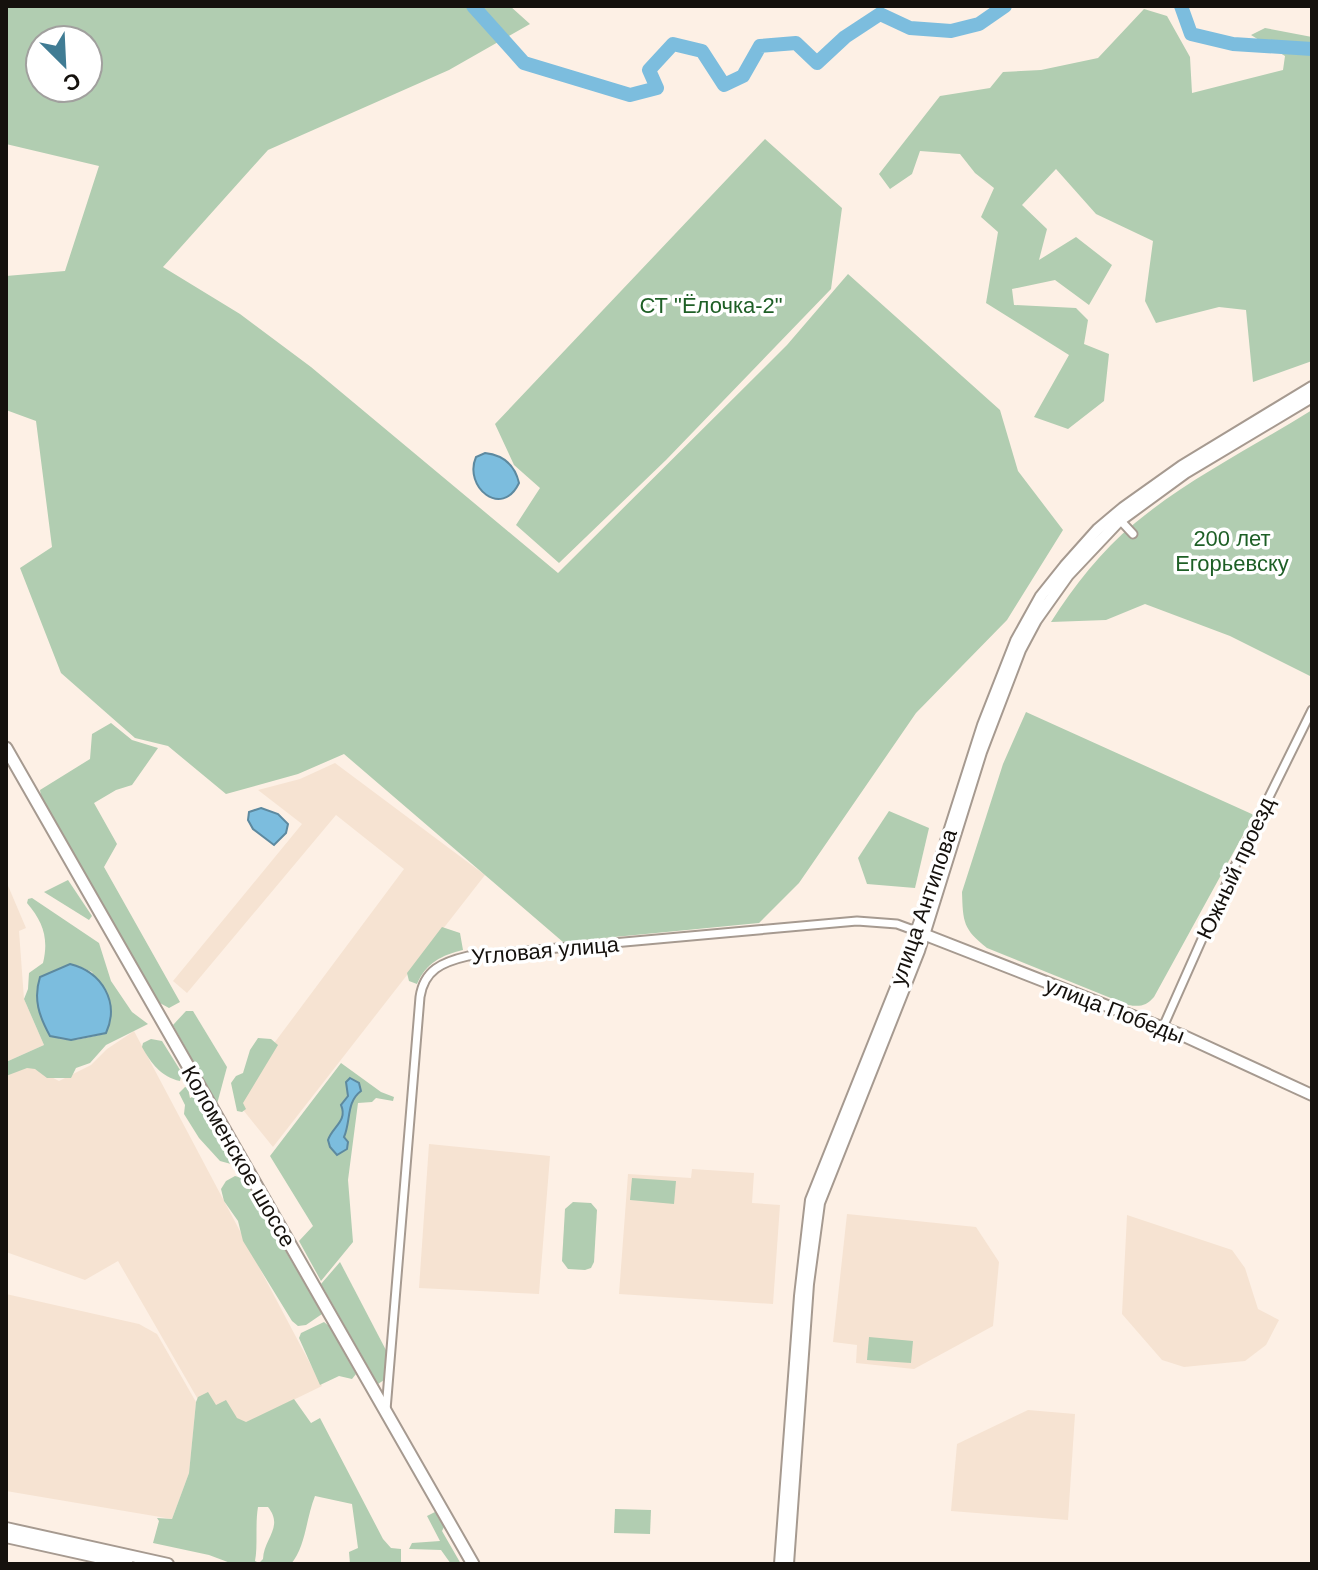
<svg xmlns="http://www.w3.org/2000/svg" width="1318" height="1570" viewBox="0 0 1318 1570" font-family="Arial,sans-serif">
	<style>
		.built { fill: #f6e3d2 }
		.green { fill: #b1cdb1; fill-rule: evenodd }
		.water { fill: #7cbdde; stroke: #5d899f; stroke-width: 2 }
		.lines { fill: none; stroke-linecap: round; stroke-linejoin: round }
		.river { stroke: #7cbdde; stroke-width: 14 }
		.street-casing { stroke: #a69a90; stroke-width: 11 }
		.secondary-casing { stroke: #a69a90; stroke-width: 14 }
		.primary-casing { stroke: #a69a90; stroke-width: 15 }
		.street { stroke: #fff; stroke-width: 7 }
		.secondary { stroke: #fff; stroke-width: 10 }
		.primary { stroke: #fff; stroke-width: 11 }
		.labels { text-anchor: middle; stroke-width: 7; stroke-linejoin: round; paint-order: stroke }
		.park-label { font-size: 22px; fill: #1e5f26; stroke: #fff }
		.street-label { font-size: 22px; fill: #15110d; stroke: #fff }
	</style>
	<rect width="100%" height="100%" fill="#fdf0e5"/>
	<g class="built">
		<path d="M335,763l150,112 -212,272 -33,-41 35,-64 129,-173 -68,-54 -149,178 -14,-12 129,-157 -44,-34 42,-11z"/>
		<path d="M6,881l20,47 -7,3 5,68 20,46 -38,17z"/>
		<path d="M134,1031l188,355 -76,37 -46,-20 -82,-142 -33,19 -79,-28v-177l22,-10 31,16 32,-16 16,-16z"/>
		<path d="M429,1144l121,12 -11,138 -120,-6z"/>
		<path d="M692,1169l62,4 -2,30 28,2 -7,99 -154,-10 9,-120 63,4z"/>
		<path d="M847,1214l129,13 23,35 -6,64 -79,43 -58,-6 1,-18 -24,-3z"/>
		<path d="M1127,1215l105,35 13,18 13,41 21,11 -13,25 -21,16 -61,6 -22,-7 -40,-46z"/>
		<path d="M6,1294l133,30 18,10 39,68 -7,71 -17,46 -166,-28z"/>
		<path d="M1028,1410l47,4 -7,106 -117,-9 6,-67z"/>
	</g>
	<g class="green">
		<path d="M6,6h504l20,18 -81,46 -181,80 -105,117 77,47 71,53 247,206 229,-228 61,-71 152,136 18,61 45,59 -56,90 -91,93 -117,170 -40,40 -196,19 -219,-188 -46,20 -72,20 -58,-48 -33,-8 -74,-65 -41,-105 32,-21 -16,-126 -30,-11v-134l59,-5 34,-105 -93,-22zM40,40h48v48h-48z"/>
		<path d="M1144,9l23,7 23,41 2,36 91,-23 2,-14 -34,-21 14,-7 47,9v324l-59,21 -7,-72 -27,-3 -63,16 -11,-22 8,-60 -57,-27 -40,-45 -34,36 25,24 -8,31 37,-23 36,28 -23,40 -34,-25 -43,9 2,16 62,3 12,12 -4,24 25,10 -5,47 -36,28 -34,-12 35,-62 -83,-52 12,-71 -17,-15 13,-29 -19,-15 -15,-19 -40,-3 -8,23 -22,15 -11,-15 61,-78 50,-8 13,-16 38,-2 57,-12z"/>
		<path d="M765,139l77,69 -11,81 -165,171 -107,103 -43,-38 24,-37 -26,-23 -19,-41z"/>
		<path d="M1312,410v267l-82,-41 -85,-32 -39,16 -55,2c23,-36 50,-71 84,-99 53,-44 118,-76 177,-113z"/>
		<path d="M1026,712l228,103 -100,182c-8,9 -14,10 -26,8l-141,-57c-24,-19 -24,-26 -25,-56l41,-128z"/>
		<path d="M111,723l21,17 26,8 -26,37 -16,5 -22,13 23,41 -13,23 76,135 -11,6 -11,-6 -116,-200 -2,-12 50,-31 2,-25z"/>
		<path d="M889,811l40,17 -14,60 -48,-4 -9,-26z"/>
		<path d="M68,880l24,36 -3,4 -45,-28z"/>
		<path d="M32,898l67,45 12,38 21,31 16,12 -42,21 -16,18 -14,5 -5,10h-24l-12,-9 -8,-1 -21,8v-14l38,-17 -20,-46 4,-10 1,-16 14,-10c6,-25 0,-41 -16,-60l1,-4zM78,966l14,6c11,22 27,40 12,62l-28,6 -17,-1z"/>
		<path d="M442,927l18,6 3,17c-21,5 -37,13 -46,34l-8,-3 -2,-8z"/>
		<path d="M186,1011h7l34,56 -10,37 -44,-79z"/>
		<path d="M258,1038l13,1 7,6 -35,58 3,6 -4,3 -5,-1 -6,-28 5,-7 7,-3 7,-23z"/>
		<path d="M151,1039l11,2 20,32 -2,8c-19,-4 -29,-18 -38,-34l1,-4z"/>
		<path d="M341,1063l40,29 13,5 -1,4 -17,-3 -4,4 -14,1 -10,77 5,62 -32,39 -22,-40 14,-15 -43,-70z"/>
		<path d="M185,1087l3,1 2,10 7,-3c8,17 38,54 34,69l-11,-3 -21,-23 -15,-24 1,-9 -6,-12z"/>
		<path d="M235,1176l7,2 9,13 71,123 -16,11 -8,1 -6,-5 -49,-80 -5,-20 -14,-20 -3,-12 5,-8z"/>
		<path d="M632,1178l44,3 -2,23 -44,-4z"/>
		<path d="M573,1202l18,1 6,7 -3,52 -3,6 -6,2 -17,-1 -6,-8 3,-52z"/>
		<path d="M340,1262l47,90 -3,28 -6,4 -57,-100z"/>
		<path d="M324,1322l5,4 27,48 -4,5 -13,-3 -19,9 -21,-47 2,-5z"/>
		<path d="M869,1337l44,4 -2,22 -44,-3z"/>
		<path d="M208,1392l8,13 10,-5 11,18 9,4 48,-23 17,24 9,-5 63,121 8,9 10,1v15h-51l-1,-12 9,-4 -6,-44 -37,-8c-9,22 -9,50 -24,68h-58l-24,-9 -56,-12 6,-22 -2,-3 15,1 17,-46 7,-71 2,-5zM258,1507h10c16,20 -4,31 -5,52l-4,4 -4,-2c3,-15 0,-36 3,-54z"/>
		<path d="M615,1509l36,1 -1,24 -36,-1z"/>
		<path d="M435,1512l9,15 -2,4 19,33h-10l-10,-14 -32,-1 3,-6 28,-2 -13,-25z"/>
	</g>
	<g class="water">
		<path d="M485,453c18,2 30,12 34,30 -17,36 -56,4 -43,-26z"/>
		<path d="M261,808l17,6 10,10 -2,9 -12,12 -21,-16 -5,-9 1,-8z"/>
		<path d="M70,964c32,8 50,38 36,69l-35,7 -21,-4c-11,-20 -17,-37 -10,-59z"/>
		<path d="M350,1078l9,5 2,8c-15,11 -10,30 -17,46l4,5 -1,7 -10,6 -7,-8 -2,-7c4,-13 20,-19 13,-35l7,-9 -2,-14z"/>
	</g>
	<g class="lines">
		<g class="river">
			<path d="M473,6l51,57 106,32 27,-7 -8,-18 24,-26 29,7 22,34 19,-9 17,-30 36,-3 21,20 28,-26 35,-23 30,14 41,3 28,-7 26,-18"/>
			<path d="M1181,6l10,28 42,10 79,5"/>
		</g>
		<g class="street-casing">
			<g id="street">
				<path d="M1120,520l13,14"/>
				<path d="M1163,1027l67,-151 82,-166"/>
				<path d="M386,1410l34,-413c4,-27 22,-35 48,-41l389,-35 40,3 19,7"/>
			</g>
		</g>
		<g class="secondary-casing">
			<g id="secondary">
				<path d="M918,932l266,104 128,59"/>
				<path d="M6,1528l162,36"/>
				<path d="M6,1537l122,27"/>
				<path d="M780,1564l20,-268 11,-96 86,-215 29,-81 57,-179 33,-84 25,-45 24,-30 33,-37 25,-21 59,-42 130,-79"/>
				<path d="M788,1564l20,-280 11,-81 100,-252 62,-199 39,-102 16,-30 32,-45 50,-53 67,-49 127,-76"/>
			</g>
		</g>
		<g class="primary-casing">
			<path id="primary" d="M6,748l467,816"/>
		</g>
		<use href="#street" class="street"/>
		<use href="#secondary" class="secondary"/>
		<use href="#primary" class="primary"/>
	</g>
	<g class="labels">
		<g class="park-label">
			<text x="711" y="313">СТ "Ёлочка-2"</text>
			<text x="1232" y="546">200 лет<tspan x="1232" dy="25">Егорьевску</tspan></text>
		</g>
		<g class="street-label">
			<text transform="translate(1235 868) rotate(-65)" y="8">Южный проезд</text>
			<text transform="translate(923 907) rotate(-71)" y="8">улица Антипова</text>
			<text transform="translate(545 950) rotate(-5)" y="8">Угловая улица</text>
			<text transform="translate(1115 1010) rotate(21)" y="8">улица Победы</text>
			<text transform="translate(239 1156) rotate(60)" y="8">Коломенское шоссе</text>
		</g>
	</g>
	<rect width="1318" height="1570" fill="none" stroke="#15110d" stroke-width="16"/>
	<g transform="translate(64 64) rotate(156)"><circle r="38" fill="#ffffff" stroke="#a1a09e" stroke-width="2"/>
	<path d="M0-6L14 30L0 20L-14 30Z" fill="#407c94"/>
	<text y="-12" font-size="22" font-weight="bold" text-anchor="middle" fill="#15110d">С</text>
	</g>
</svg>
